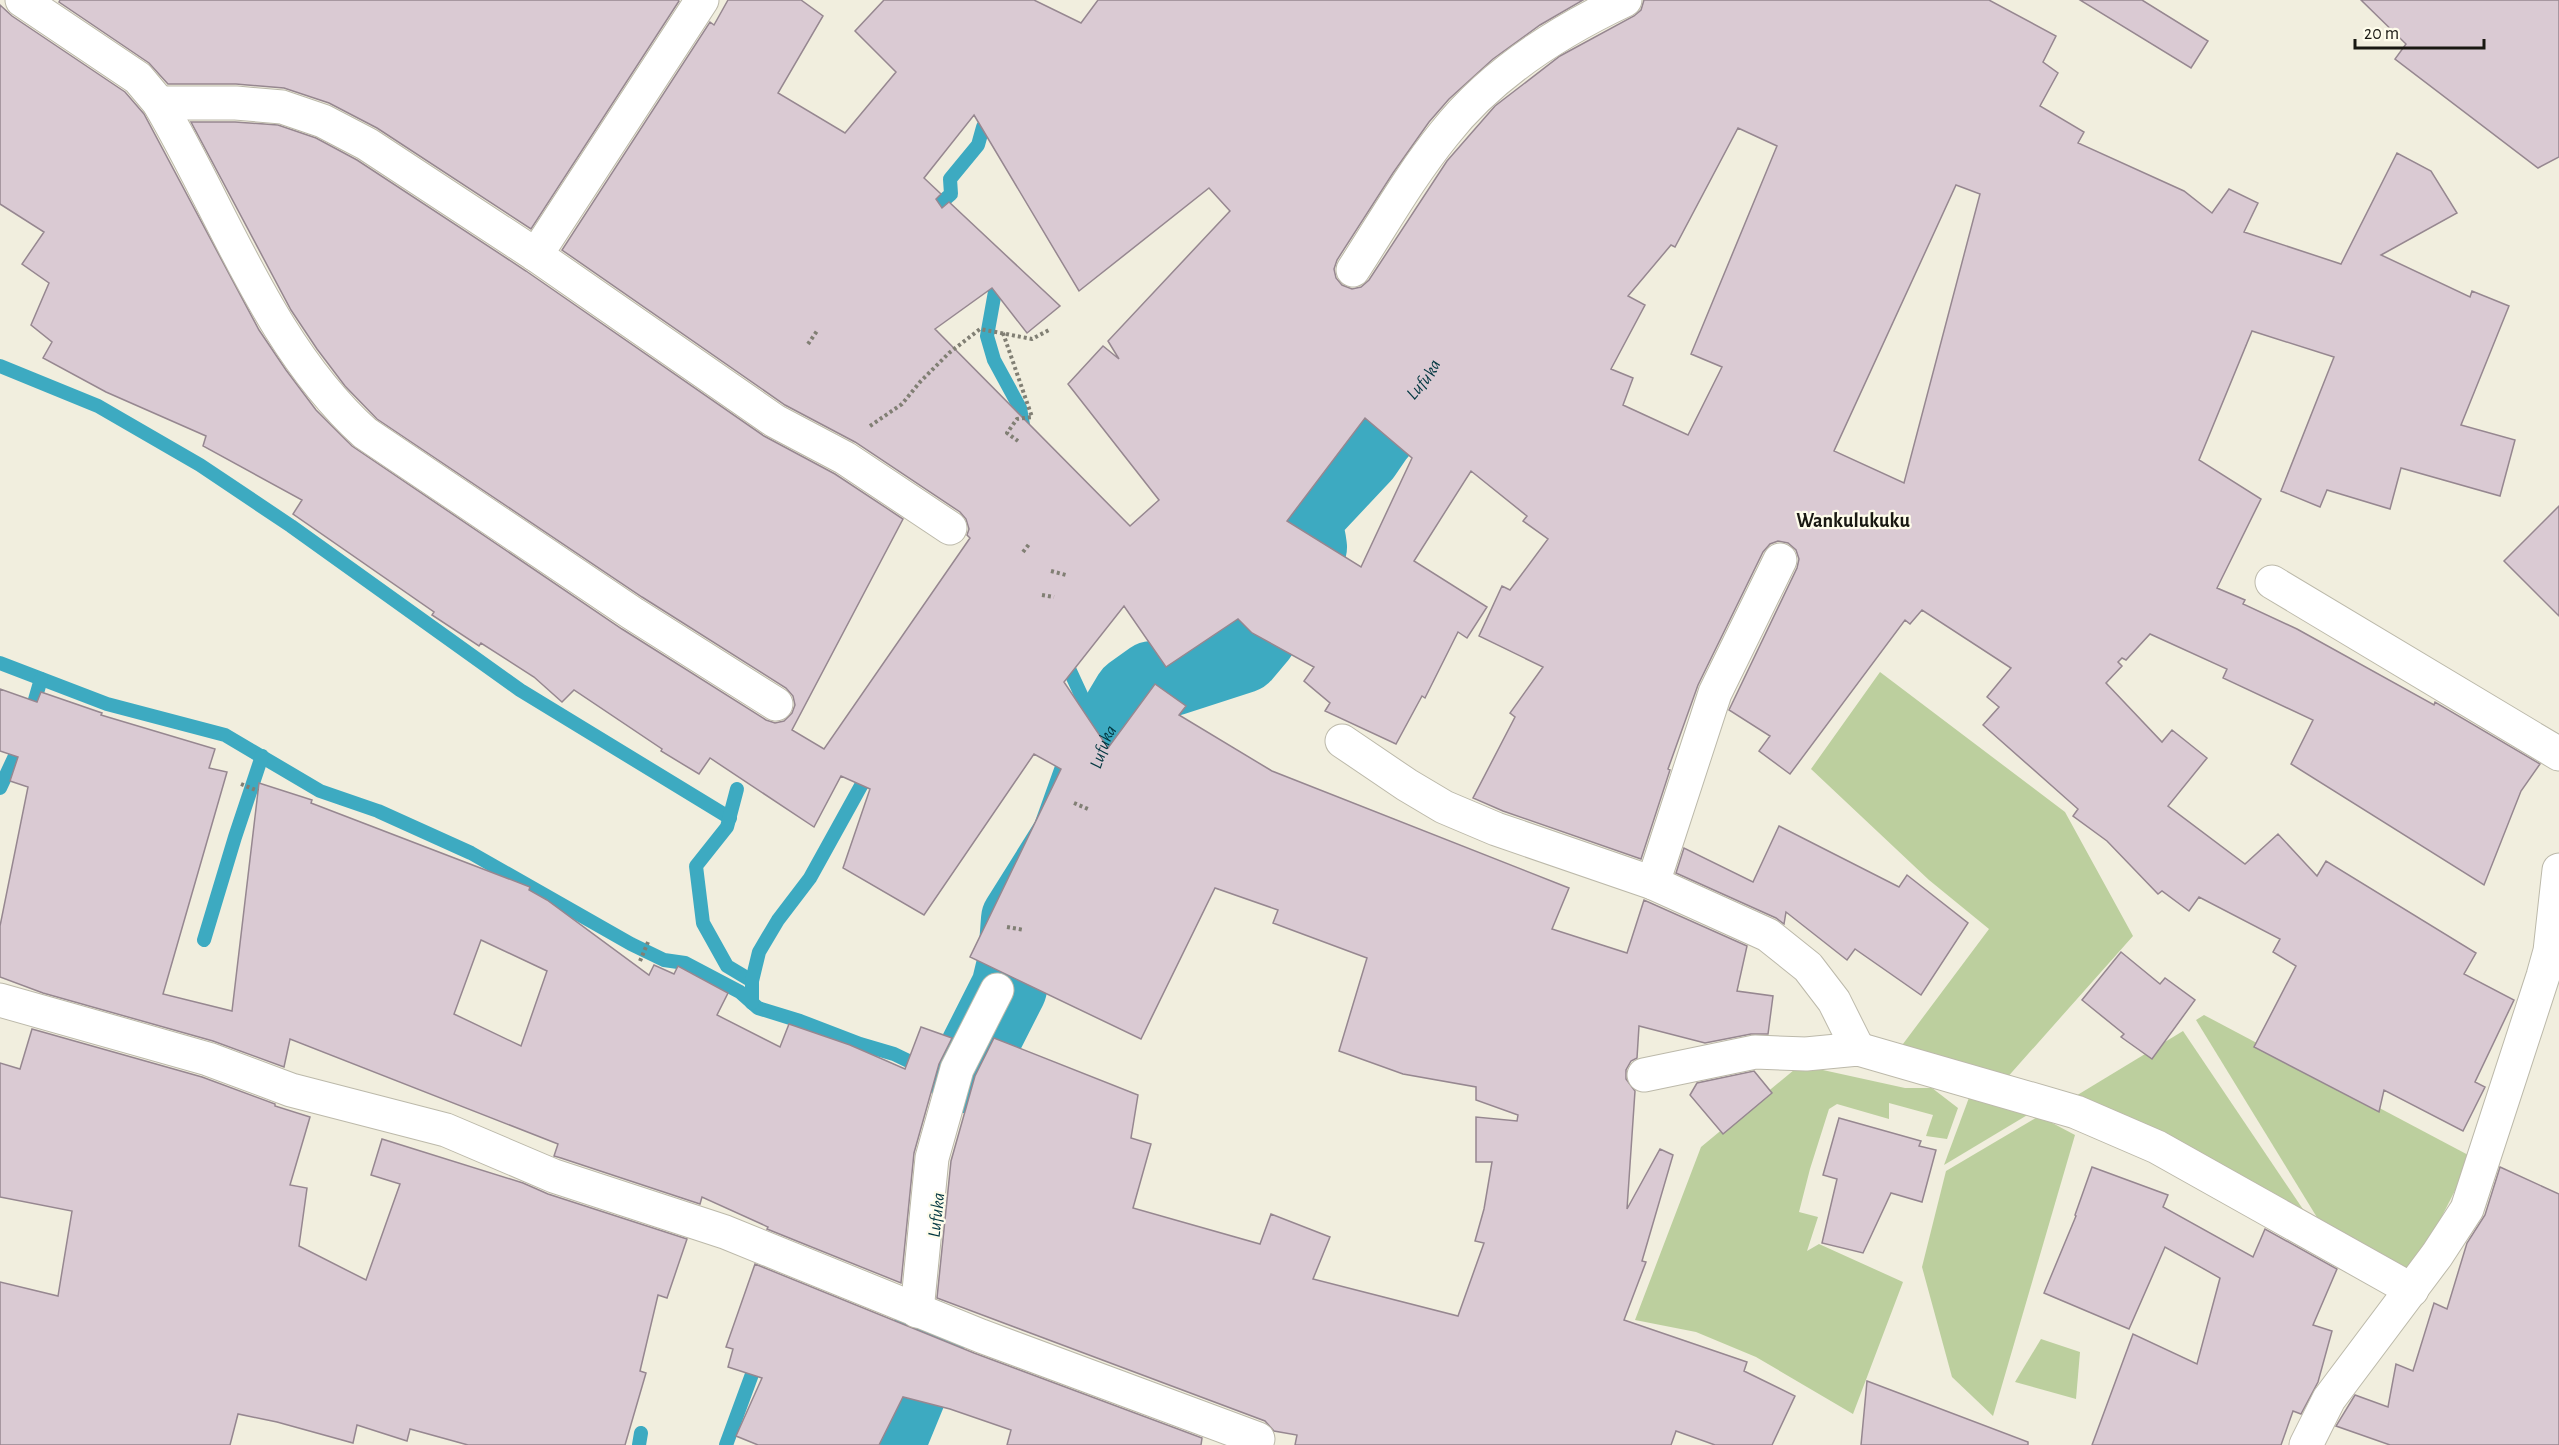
<svg xmlns="http://www.w3.org/2000/svg" width="2559" height="1445" viewBox="0 0 2559 1445" font-family="'Alegreya Sans',sans-serif">
	<style>
		.green { fill: #bccf9e }
		.lines { fill: none; stroke-linecap: round; stroke-linejoin: round }
		.stream { stroke: #3daac1; stroke-width: 14 }
		.river { stroke: #3daac1; stroke-width: 76 }
		.building { fill: #dacad3; stroke: #968790; stroke-width: 1.5; fill-rule: evenodd }
		.minor-casing { stroke: #bcb9aa; stroke-width: 35 }
		.path { stroke: #817f74; stroke-width: 4; stroke-dasharray: 3 3; stroke-linecap: butt }
		.minor { stroke: #fff; stroke-width: 33 }
		.labels { text-anchor: middle; stroke-width: 4.5; stroke-linejoin: round; paint-order: stroke }
		.water-label { font-size: 18px; font-style: italic; fill: #023740; stroke: #fefceb }
		.quarter-label { font-size: 20px; font-weight: bold; fill: #191812; stroke: #fefceb }
	</style>
	<rect width="100%" height="100%" fill="#f1eede"/>
	<g class="green">
		<path d="M1880,672l185,140 68,124 -128,144 -108,-28 92,-123 -60,-49 -118,-111z"/>
		<path d="M2204,1015l268,142 -67,132 -76,-52 -133,-217z"/>
		<path d="M2183,1031l138,205 -270,-125z"/>
		<path d="M1800,1065l105,23h27l26,20 -11,31 -21,-3 7,-21 -44,-12v16l-52,-15 -8,5 -19,60 -11,43 19,5 -11,34 12,-7 84,38 -50,132 -97,-57 -60,-25 -61,-12 66,-173z"/>
		<path d="M1970,1095l59,19 -85,51z"/>
		<path d="M2039,1116l36,19 -82,281 -41,-39 -30,-110 24,-96z"/>
		<path d="M2041,1339l39,13 -4,47 -61,-17z"/>
	</g>
	<g class="lines">
		<g class="stream">
			<path d="M927,215l24,-21 -1,-15 28,-34 5,-18 11,-11"/>
			<path d="M992,276l4,10 -9,50 7,24 26,48 3,17 -6,6"/>
			<path d="M0,366l98,40 102,59 91,61 229,164 210,128"/>
			<path d="M1064,658l24,52 23,17"/>
			<path d="M0,663l107,41 118,31 95,56 58,20 93,42 160,91 33,16 21,3 55,29 18,16 42,13 60,23 34,10 29,14"/>
			<path d="M30,717l11,-38"/>
			<path d="M0,788l22,-47"/>
			<path d="M737,789l-10,38 -31,39 7,57 24,43 25,15"/>
			<path d="M204,940l31,-103 27,-81"/>
			<path d="M752,1003v-22l7,-29 19,-32 32,-42 52,-94"/>
			<path d="M639,1445l2,-12"/>
			<path d="M726,1445l32,-87"/>
		</g>
		<g class="river">
			<path id="s1" d="M965,1075l44,-87 7,-29 3,-40 50,-80 37,-103 25,-42 21,-15 20,-1 71,-23 16,-19 50,-89 -1,-7 -8,-10 1,-9 62,-66 13,-19 53,-62 8,-17 1,-12"/>
			<path d="M887,1445l23,-56 18,-52"/>
		</g>
	</g>
	<g class="building">
		<path d="M60,0h618l1,1 -148,228 -154,-101 -48,-25 -45,-15 -48,-4h-68l-19,-21 -90,-61z"/>
		<path d="M728,0h73l22,16 -45,77 67,40 51,-61 -41,-41 29,-31h150l47,23 17,-23h485l-43,25 -47,34 -44,40 -20,23 -36,51 -56,87 -3,9 2,9 6,7 10,4 9,-2 8,-7 78,-119 48,-55 65,-50 74,-40 7,-6 3,-10h345l67,36 -13,26 15,11 -18,33 44,26 -6,11 106,48 28,22 17,-24 29,14 -14,29 97,32 56,-111 34,18 26,42 -76,42 89,42 2,-6 37,15 -48,119 54,15 -15,56 -99,-28 -11,41 -63,-19 -7,17 -39,-16 53,-134 -82,-26 -53,129 62,39 -44,89 28,12 -2,4 54,25 137,76 1,-3 105,62 -19,27 -37,94 -193,-121 22,-44 -90,-42 4,-9 -77,-35 -24,26 -4,-2 -4,4 4,4 -16,17 56,59 10,-12 35,28 -39,48 77,58 33,-30 39,42 9,-15 150,92 -12,21 50,26 -39,82 10,5 -22,44 -79,-41 -5,22 -125,-65 42,-81 -23,-14 7,-13 -81,-42 -10,14 -27,-20 -4,3 -51,-53 -34,-25 5,-7 -95,-84 16,-18 -12,-10 24,-29 -89,-58 -12,14 -5,-4 -115,154 -31,-23 11,-15 -41,-26 68,-142 2,-9 -3,-9 -8,-7 -10,-2 -8,3 -7,8 -65,133 -30,84 2,1 -29,89 -138,-48 -30,-13 42,-81 -5,-4 33,-46 -64,-31 23,-50 8,4 38,-51 -25,-18 4,-5 -56,-45 -57,90 73,46 -20,31 -9,-6 -33,66 -3,-2 -26,48 -71,-33 5,-8 -26,-22 10,-14 -62,-34 -14,-14 -72,48 -42,-61 -60,76 44,66 47,-64 31,22 -7,9 93,56 297,117 -17,41 75,24 17,-53 103,46 -10,45 36,5 -5,38h-17l-46,9 -66,-17 -2,32 -6,3 -5,9v9l9,12 -8,118 33,-60 13,6 -31,106 4,1 -22,58 123,42 -3,9 51,25 -23,49h-57l-39,-14 -5,14h-376l2,-10 -23,-4 -9,-10 -328,-123 14,-137 24,-85 19,-38 144,57 -7,43 20,6 -18,64 127,36 11,-30 59,23 -17,42 145,37 26,-73 -9,-2 9,-32 8,-47h-16v-45l41,4 1,-6 -42,-15v-13l-73,-13 -64,-23 28,-93 -94,-35 5,-13 -63,-22 -74,151 -171,-82 91,-188 -27,-15 -110,161 -81,-47 27,-79 -29,-13 -27,51 -104,-69 -11,16 -38,-23 1,-2 -88,-59 -12,12 -28,-25 -53,-34 -2,3 -47,-31 2,-3 -141,-98 9,-14 -99,-54 3,-10 -100,-44 -63,-34 9,-16 -21,-17 18,-42 -27,-19 22,-32 -44,-28v-199l12,11 113,76 19,22 115,216 27,40 30,40 36,36 270,183 144,91 9,3 9,-2 8,-8 3,-8 -2,-9 -7,-8 -144,-91 -265,-178 -32,-33 -28,-37 -26,-39 -100,-188h44l43,3 38,13 41,22 169,111 238,165 71,38 68,45 -111,211 32,19 146,-211 -3,-3 2,-6 -3,-10 -6,-7 -105,-70 -70,-37 -223,-155 148,-228 4,3zM974,115l105,176 130,-103 21,23 -122,130 11,18 -16,-13 -35,38 91,116 -29,26 -195,-197 57,-41 35,45 33,-27 -111,-104 -7,6 -6,-9 5,-5 -17,-16zM1738,128l39,18 -86,208 31,13 -34,68 -65,-30 10,-27 -22,-9 34,-64 -17,-9 43,-51 4,2zM1956,185l24,9 -76,289 -70,-32zM1365,418l47,40 -51,109 -74,-46z"/>
		<path d="M2080,0h62l66,41 -17,27z"/>
		<path d="M2361,0h198v157l-21,11 -143,-109 11,-15z"/>
		<path d="M2559,506v110l-55,-55z"/>
		<path d="M0,689l37,13 4,-10 61,21 -1,2 114,34 -6,19 18,4 -64,222 69,17 27,-228 53,17 -1,3 219,84 -1,3 18,10 102,75 5,-10 20,9 4,-8 50,27 -11,22 63,32 9,-23 61,21 55,24 16,-42 31,11 -13,26 -25,89 -13,130 -134,-54 1,-2 -66,-30 -2,7 -139,-46 -7,-2 4,-12 -268,-105 -6,28 -71,-26 -170,-48 -43,-16v-51l28,-139 -18,-6 8,-24 -18,-6zM481,940l66,31 -26,75 -67,-32z"/>
		<path d="M1779,826l120,61 8,-12 61,48 -47,72 -66,-46 -8,11 -61,-48 -2,12 -8,-6 -100,-45 8,-25 69,34z"/>
		<path d="M2121,952l39,32 5,-6 30,22 -43,59 -31,-22 3,-3 -42,-34z"/>
		<path d="M32,1029l170,48 73,27v2l35,11 -20,68 17,3 -8,58 67,34 34,-96 -29,-9 11,-36 141,44 25,11 139,45 -20,59 -9,-3 -18,76 6,2 -21,72h-157l-58,-16 -3,12 -50,-16 -4,18 -76,-21 -39,-8 -8,31h-230v-163l58,14 14,-85 -72,-14v-134l20,6z"/>
		<path d="M1754,1071l18,22 -49,41 -33,-39 7,-12z"/>
		<path d="M1839,1118l82,23 -2,5 17,4 -14,52 -31,-9 -28,60 -41,-10 15,-64 -14,-4z"/>
		<path d="M2092,1167l76,28 -5,12 90,50 12,-28 72,40 -24,56 19,6 -14,51 -17,32 -8,-3 -12,34h-189l41,-111 64,30 23,-86 -55,-31 -36,82 -85,-36 32,-77 -1,-1z"/>
		<path d="M2500,1167l59,27v251h-169l-54,-19 19,-31 33,12 8,-43 17,7 21,-68 13,6 20,-66 18,-28z"/>
		<path d="M755,1264l219,89 228,85 -1,7h-194l4,-15 -61,-21 -47,-12 -24,48h-121l-22,-9 26,-58 -34,-11 5,-18 -7,-2z"/>
		<path d="M1867,1381l161,61v3h-167z"/>
	</g>
	<g class="lines">
		<g class="minor-casing">
			<g id="minor">
				<path d="M22,0l116,78 21,25c65,110 110,243 206,330l267,180 144,91"/>
				<path d="M702,0l-166,255 239,166 70,37 105,70"/>
				<path d="M159,103h77l46,4 41,14 44,23 169,111"/>
				<path d="M1353,270c30,-46 57,-94 91,-136 47,-60 113,-102 181,-134"/>
				<path d="M2272,582l287,172"/>
				<path d="M1342,741l65,44 37,22 52,22 157,54 115,52 40,32 26,34 24,48"/>
				<path d="M1653,883l62,-190 65,-133"/>
				<path d="M0,1000l208,59 83,31 155,40 108,46 171,56 256,104 277,103"/>
				<path d="M1644,1075l111,-23 51,2 52,-5 218,63 81,35 255,143"/>
				<path d="M917,1311l15,-153 25,-89 40,-79"/>
				<path d="M2306,1445l23,-46 108,-144 30,-46 76,-233 7,-25 9,-81"/>
			</g>
		</g>
		<g class="path">
			<path d="M1003,333l29,84 -15,2 -10,14 11,8"/>
			<path d="M808,344l9,-13"/>
			<path d="M870,426l32,-22 18,-22 29,-29 31,-24 52,10 17,-9"/>
			<path d="M1023,552l7,-9"/>
			<path d="M1051,571l15,4"/>
			<path d="M1042,595l12,2"/>
			<path d="M241,784l17,7"/>
			<path d="M1074,803l14,6"/>
			<path d="M1007,927l17,3"/>
			<path d="M640,961l8,-19"/>
		</g>
		<use href="#minor" class="minor"/>
	</g>
	<g class="labels">
		<g class="water-label">
			<text dy="6" stroke="none"><textPath href="#s1" startOffset="884">Lufuka</textPath></text>
			<text dy="6" stroke="none"><textPath href="#s1" startOffset="360">Lufuka</textPath></text>
			<text transform="translate(936 1215) rotate(-84)" y="6">Lufuka</text>
		</g>
		<g class="quarter-label">
			<text x="1853" y="527">Wankulukuku</text>
		</g>
	</g>
	<path d="M2355 39v9h129v-9" fill="none" stroke="#191812" stroke-width="3"/>
	<text x="2364" y="39" font-size="18" fill="#191812" stroke="#fefceb" stroke-width="4.5" paint-order="stroke">20 m</text>
</svg>
